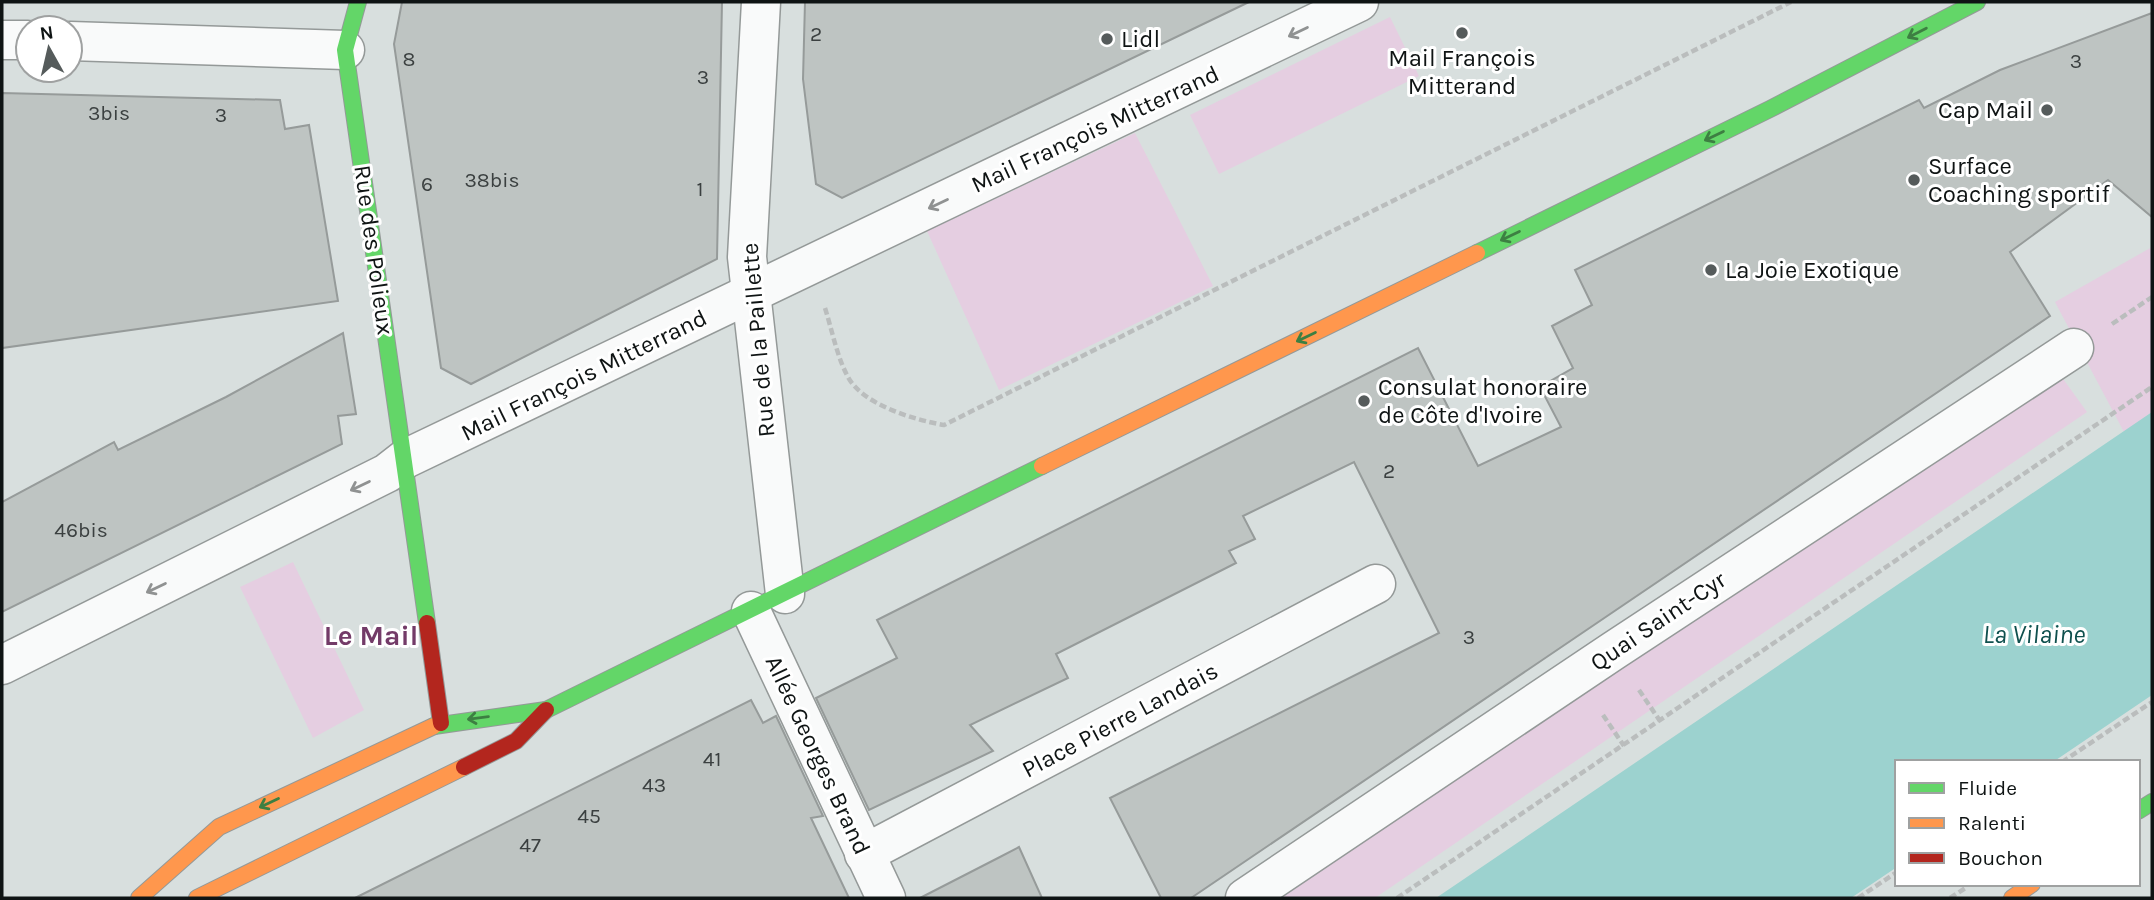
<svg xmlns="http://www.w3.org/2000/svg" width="2154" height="900" viewBox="0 0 2154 900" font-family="Karla,sans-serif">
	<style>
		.green { fill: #e5cee1 }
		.water { fill: #9cd2cf }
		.building { fill: #bec4c2; stroke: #969b9a; stroke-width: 2 }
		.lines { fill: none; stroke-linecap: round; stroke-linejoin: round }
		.street-casing { stroke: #949998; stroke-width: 41 }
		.fast-casing { stroke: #949998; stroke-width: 18 }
		.slow-casing { stroke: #949998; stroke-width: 18 }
		.jam-casing { stroke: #949998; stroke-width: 18 }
		.path { stroke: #babdbd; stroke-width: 4.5; stroke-dasharray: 7 3.5; stroke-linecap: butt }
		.street { stroke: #f9fafa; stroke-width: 38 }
		.fast { stroke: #63d668; stroke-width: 16 }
		.slow { stroke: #ff974d; stroke-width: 16 }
		.jam { stroke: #b3261e; stroke-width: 16 }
		.oneway { stroke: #909292 }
		.oneway2 { stroke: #3d7f42 }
		.poi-dot { fill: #555b5b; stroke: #fff; stroke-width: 2.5 }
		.labels { text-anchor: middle; stroke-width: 6; stroke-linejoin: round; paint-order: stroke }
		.number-label { font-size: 21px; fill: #3b4040 }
		.poi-label { font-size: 24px; fill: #0f1414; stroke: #fff; text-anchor: start }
		.street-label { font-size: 24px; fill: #0f1414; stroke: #fff }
		.water-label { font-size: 26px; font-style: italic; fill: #0f504e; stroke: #fff }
		.quarter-label { font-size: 28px; font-weight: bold; fill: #733b68; stroke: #fff }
	</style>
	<rect width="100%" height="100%" fill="#d8dfde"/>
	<g class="green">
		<path d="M1390,17l29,59 -200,98 -29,-59z"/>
		<path d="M1135,133l78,153 -214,104 -72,-159z"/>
		<path d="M2152,247v165l-28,20 -69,-130z"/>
		<path d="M2056,369l31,43 -712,486h-118z"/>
		<path d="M293,562l71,148 -51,28 -73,-151z"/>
	</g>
	<path class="water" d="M2152,412v283l-99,67h-156v105l-46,31h-415z"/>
	<g class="building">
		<path d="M402,2h320l-5,257 -246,125 -30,-16 -47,-324z"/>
		<path d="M805,2h444l-407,196 -26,-14 -13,-105z"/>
		<path d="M2152,13v204l-44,-37 -98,72 40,64 -859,582h-30l-51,-100 329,-165 -85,-171 -111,54 12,23 -26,12 7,12 -180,91 12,24 -98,47 23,26 -124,59 -53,-112 81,-40 -20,-38 541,-272 60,118 83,-39 -21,-40 33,-19 -21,-42 40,-21 -17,-35 344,-170 5,8 76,-38z"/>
		<path d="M2,93l278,7 5,29 24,-4 29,176 -336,47z"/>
		<path d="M343,333l13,81 -18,2 4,28 -340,168v-110l112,-60 4,8 108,-53z"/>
		<path d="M751,700l12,23 13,-7 47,100 -12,2 38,80h-494z"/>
		<path d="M1019,847l23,51h-122l78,-40z"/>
	</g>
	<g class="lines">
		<g class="street-casing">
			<g id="street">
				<path d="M761,2l-14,255 38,337"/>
				<path d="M2,40h26"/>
				<path d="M70,41l275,9"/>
				<path d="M751,611l135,287"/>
				<path d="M2,665l385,-192 18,-14 954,-457"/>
				<path d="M864,854l512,-270"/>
				<path d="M1245,898l368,-247 461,-303"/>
			</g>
		</g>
		<g class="fast-casing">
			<g id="fast">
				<path d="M358,2l-13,48 82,573"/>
				<path d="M1477,253l293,-144 207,-107"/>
				<path d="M434,726l112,-16 496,-244"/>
				<path d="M2138,811l14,-9"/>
			</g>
		</g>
		<g class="slow-casing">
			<g id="slow">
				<path d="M1042,466l435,-213"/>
				<path d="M139,898l80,-71 215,-101"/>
				<path d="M197,898l267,-131"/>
				<path d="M2012,898l20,-14"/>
			</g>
		</g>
		<g class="jam-casing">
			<g id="jam">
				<path d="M427,623l14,100"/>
				<path d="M464,767l52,-26 30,-31"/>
			</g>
		</g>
		<g class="path">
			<path d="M825,308c7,22 12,49 23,69 15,28 67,43 96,48l847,-423"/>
			<path d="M2112,324l40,-27"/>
			<path d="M1639,690l21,31"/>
			<path d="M1603,715l21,31"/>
			<path d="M2062,762l90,-60"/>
			<path d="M1397,898l755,-511"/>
			<path d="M1858,898l39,-26"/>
			<path d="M1950,898l17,-11"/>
		</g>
		<use href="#street" class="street"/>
		<use href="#fast" class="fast"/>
		<use href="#slow" class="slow"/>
		<use href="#jam" class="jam"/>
	</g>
	<defs><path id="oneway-shaft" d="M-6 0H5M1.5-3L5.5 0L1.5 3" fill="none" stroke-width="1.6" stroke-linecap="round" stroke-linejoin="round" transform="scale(1.75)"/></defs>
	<g class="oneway">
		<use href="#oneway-shaft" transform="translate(1298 32) rotate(154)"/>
		<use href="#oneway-shaft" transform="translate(938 204) rotate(155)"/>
		<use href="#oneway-shaft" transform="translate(360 486) rotate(154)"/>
		<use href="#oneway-shaft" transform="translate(156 588) rotate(154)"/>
	</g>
	<g class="oneway2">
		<use href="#oneway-shaft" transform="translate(1917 33) rotate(153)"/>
		<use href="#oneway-shaft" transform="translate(1714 136) rotate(154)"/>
		<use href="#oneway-shaft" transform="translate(1510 236) rotate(154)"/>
		<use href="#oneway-shaft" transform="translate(1306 337) rotate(154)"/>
		<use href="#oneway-shaft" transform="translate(478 718) rotate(173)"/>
		<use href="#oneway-shaft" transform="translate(269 803) rotate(155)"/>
	</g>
	<g class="poi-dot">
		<circle cx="1462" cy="33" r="7"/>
		<circle cx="1107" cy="39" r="7"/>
		<circle cx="2047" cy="110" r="7"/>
		<circle cx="1914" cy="180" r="7"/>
		<circle cx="1711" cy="270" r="7"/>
		<circle cx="1364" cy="401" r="7"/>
	</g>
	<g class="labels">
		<g class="number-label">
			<text x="816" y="41">2</text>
			<text x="409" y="66">8</text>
			<text x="2076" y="68">3</text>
			<text x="703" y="84">3</text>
			<text x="109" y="120">3bis</text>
			<text x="221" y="122">3</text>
			<text x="492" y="187">38bis</text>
			<text x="427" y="191">6</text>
			<text x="700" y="196">1</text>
			<text x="1389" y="478">2</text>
			<text x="81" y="537">46bis</text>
			<text x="1469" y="644">3</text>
			<text x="712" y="766">41</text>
			<text x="654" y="792">43</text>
			<text x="589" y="823">45</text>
			<text x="530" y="852">47</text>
		</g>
		<g class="poi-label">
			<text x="1121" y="47">Lidl</text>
			<text x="1462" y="66" text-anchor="middle">Mail François<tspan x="1462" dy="28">Mitterand</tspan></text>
			<text x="2033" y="118" text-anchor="end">Cap Mail</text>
			<text x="1928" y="174">Surface<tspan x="1928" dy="28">Coaching sportif</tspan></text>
			<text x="1725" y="278">La Joie Exotique</text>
			<text x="1378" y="395">Consulat honoraire<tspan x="1378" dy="28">de Côte d'Ivoire</tspan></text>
		</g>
		<g class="street-label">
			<text transform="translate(1095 129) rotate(-25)" y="8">Mail François Mitterrand</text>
			<text transform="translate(374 250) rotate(82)" y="8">Rue des Polieux</text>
			<text transform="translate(758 340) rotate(-95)" y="8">Rue de la Paillette</text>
			<text transform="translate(584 375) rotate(-26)" y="8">Mail François Mitterrand</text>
			<text transform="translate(1658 621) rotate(-34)" y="8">Quai Saint-Cyr</text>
			<text transform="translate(1120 720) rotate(-28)" y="8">Place Pierre Landais</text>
			<text transform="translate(818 755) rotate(65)" y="8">Allée Georges Brand</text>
		</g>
		<g class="water-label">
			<text x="2034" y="643">La Vilaine</text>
		</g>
		<g class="quarter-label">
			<text x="371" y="645">Le Mail</text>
		</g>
	</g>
	<rect width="2154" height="900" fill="none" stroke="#0f1414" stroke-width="7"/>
	<rect x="1895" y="760" width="245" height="126" fill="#ffffff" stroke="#9fa1a1" stroke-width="2"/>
	<rect x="1909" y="783" width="35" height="10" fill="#63d668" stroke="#9fa1a1" stroke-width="2"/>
	<text x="1958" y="795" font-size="21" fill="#0f1414">Fluide</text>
	<rect x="1909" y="818" width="35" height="10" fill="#ff974d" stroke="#9fa1a1" stroke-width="2"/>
	<text x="1958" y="830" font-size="21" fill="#0f1414">Ralenti</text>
	<rect x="1909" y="853" width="35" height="10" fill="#b3261e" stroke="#9fa1a1" stroke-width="2"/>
	<text x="1958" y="865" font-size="21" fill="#0f1414">Bouchon</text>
	<g transform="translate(49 49) rotate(352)"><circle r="33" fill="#ffffff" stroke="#9fa1a1" stroke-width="2"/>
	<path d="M0-5L12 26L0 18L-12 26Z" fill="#555b5b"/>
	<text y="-10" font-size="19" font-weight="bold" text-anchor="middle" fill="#0f1414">N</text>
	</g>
</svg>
